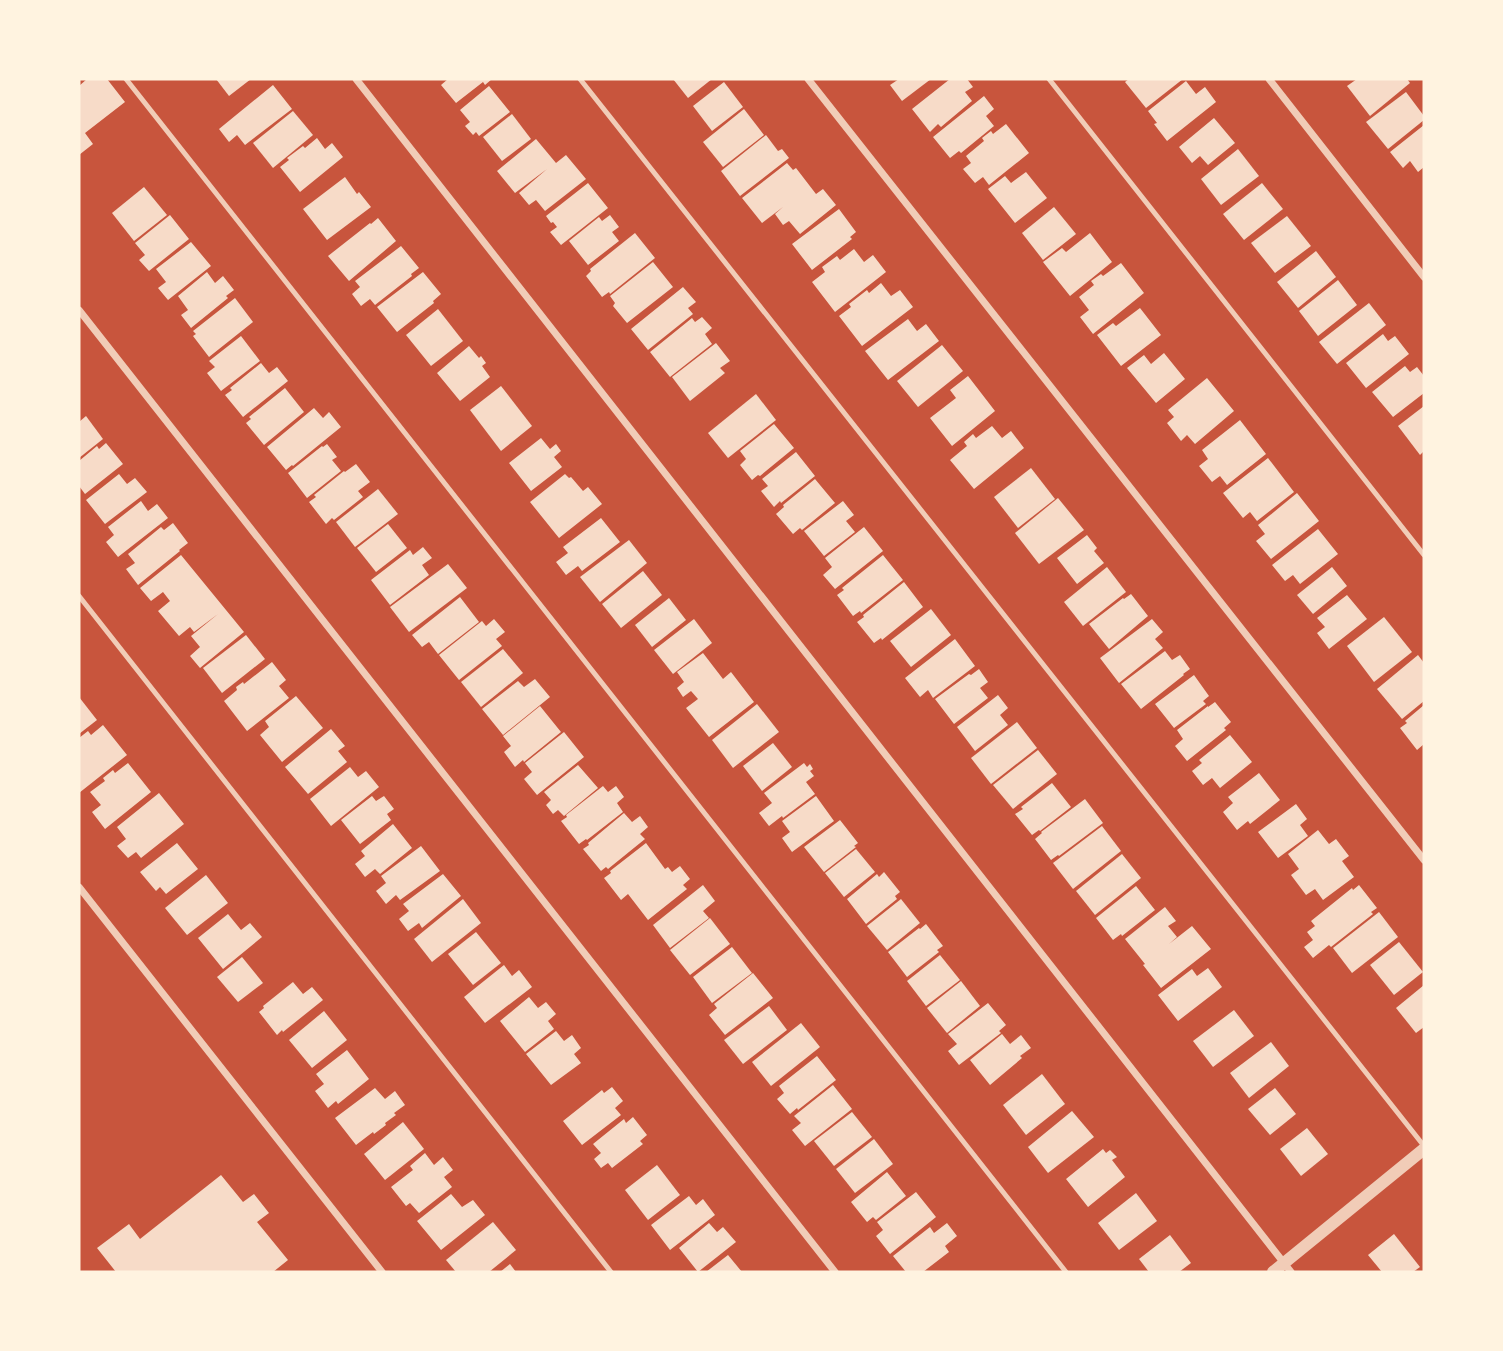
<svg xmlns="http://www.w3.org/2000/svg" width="1503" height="1351" viewBox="0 0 1503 1351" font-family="Cabin,sans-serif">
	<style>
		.building { fill: #f7dbc8 }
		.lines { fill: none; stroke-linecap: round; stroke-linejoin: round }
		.service { stroke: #f1ccb7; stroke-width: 5 }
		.minor { stroke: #f1ccb7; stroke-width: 7 }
		.tertiary { stroke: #f1ccb7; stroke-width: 12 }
	</style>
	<rect width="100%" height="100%" fill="#c8553d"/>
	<g class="building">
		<path d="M87,79h20l18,23 -40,31 8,11 -14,11v-69z"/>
		<path d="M216,79h35l-22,17z"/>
		<path d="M448,79h44l-7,6 -2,-3 -27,21 -15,-18z"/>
		<path d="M673,79h39l-24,19z"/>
		<path d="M899,79h32l-29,22 -12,-16z"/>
		<path d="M950,79h17l6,8 -8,5 7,9 -31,26 -3,-3 -8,8 -18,-23z"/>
		<path d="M1129,79h54l-37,29 -21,-26z"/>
		<path d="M1357,79h50l3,4 -40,33 -23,-30z"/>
		<path d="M1186,81l10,13 9,-7 11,15 -49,39 -13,-17 3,-1 -9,-12z"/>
		<path d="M724,82l19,25 -31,24 -19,-25z"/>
		<path d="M273,85l19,24 -47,36 -8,-10 -8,7 -10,-13z"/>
		<path d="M489,86l21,26 -31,24 -3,-4 -3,3 -8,-9 5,-4 -10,-12z"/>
		<path d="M1406,92l18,24v4l-36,29 -22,-27z"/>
		<path d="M984,96l10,13 -8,7 8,10 -33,27 -2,-2 -9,7 -17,-21z"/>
		<path d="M744,109l20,26 -41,32 -20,-25z"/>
		<path d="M293,111l20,24 -40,33 -20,-25z"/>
		<path d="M512,114l19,25 -29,22 -19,-24z"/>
		<path d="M1214,118l21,25 -27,22 -8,-9 -8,7 -13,-16z"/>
		<path d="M1006,124l23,29 -40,32 -6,-8 -8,6 -12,-14 8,-6 -5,-7 18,-15 -2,-3 9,-7 2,3z"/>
		<path d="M1424,125v42l-6,5 -8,-11 -7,7 -13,-16z"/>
		<path d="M766,135l12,16 4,-2 7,9 -49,38 -19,-25z"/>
		<path d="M317,138l8,11 7,-6 11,14 -43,35 -20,-25 9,-7 -2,-2 16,-12 2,2z"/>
		<path d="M536,139l20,24 10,-8 20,24 -41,32 -9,-11 -7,5 -10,-12 28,-24 -32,24 -18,-22z"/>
		<path d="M1238,149l21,27 -38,29 -20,-26z"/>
		<path d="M787,163l6,7 3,-2 20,26 7,-5 13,16 -36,29 -11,-13 -6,4 -8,-11 8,-7 -21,16 -20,-25z"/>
		<path d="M1026,172l21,26 -32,25 -27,-34 17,-13 6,7z"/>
		<path d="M345,177l12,17 2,-2 12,15 -44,33 -24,-31z"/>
		<path d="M588,183l20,25 -47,37 -11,-13 7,-5 -4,-5 -2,1 -5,-7z"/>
		<path d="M1262,183l21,26 -39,31 -21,-26z"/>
		<path d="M144,187l23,28 -33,26 -22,-28z"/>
		<path d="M1054,207l22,27 -33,26 -21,-27z"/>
		<path d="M839,209l17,23 -6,5 2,2 -40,31 -20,-26z"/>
		<path d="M170,215l19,24 -40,32 -10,-11 6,-5 -10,-12z"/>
		<path d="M610,215l9,12 -7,5 7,9 -31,24 -19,-24 30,-24 3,4z"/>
		<path d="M1287,216l24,30 -36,27 -24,-30z"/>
		<path d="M378,218l18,23 -47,40 -21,-25 42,-33 1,1z"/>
		<path d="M635,233l20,25 -45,36 -1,-2 -7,5 -16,-21 5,-5 -1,-2z"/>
		<path d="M1090,233l22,29 -42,34 -27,-34 19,-14 4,4z"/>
		<path d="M191,242l20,24 -43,34 -10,-12 8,-6 -10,-13z"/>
		<path d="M401,246l18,22 -8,6 1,2 -37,29 -5,-6 -9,7 -9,-12 8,-7 -5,-6z"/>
		<path d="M854,249l10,13 9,-7 13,17 -51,40 -23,-30 13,-10 -3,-5 15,-11 3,4z"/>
		<path d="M1316,251l20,26 -38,31 -21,-26z"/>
		<path d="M653,262l20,25 -46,36 -14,-17 2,-3 -5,-7z"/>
		<path d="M1121,263l23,30 -51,41 -13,-17 9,-7 -10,-13 15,-12 -3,-4 10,-7 2,2z"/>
		<path d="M207,272l8,11 8,-7 11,14 -8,6 2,2 -37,30 -10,-13 7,-5 -10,-14z"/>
		<path d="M423,272l18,22 -8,7 1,2 -37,29 -20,-25z"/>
		<path d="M1338,280l19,25 -39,31 -19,-25z"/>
		<path d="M881,283l10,13 9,-6 13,17 -51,39 -23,-30 12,-9 -2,-3 18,-14 2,3z"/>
		<path d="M683,287l13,15 -8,6 5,6 -45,36 -17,-21z"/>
		<path d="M235,298l18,24 -44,35 -16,-21 3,-2 -3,-3z"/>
		<path d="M1369,303l17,22 -49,39 -18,-22z"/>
		<path d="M1140,308l21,27 -40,31 -24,-31 16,-12 3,3z"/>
		<path d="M438,309l25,32 -32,25 -25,-31z"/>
		<path d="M702,317l10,11 -7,6 7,10 -42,33 -20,-25 42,-34 3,4z"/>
		<path d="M908,319l9,12 9,-7 13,17 -51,39 -23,-29z"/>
		<path d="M1383,334l5,7 7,-5 14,18 -43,34 -20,-25z"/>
		<path d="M241,336l19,25 -39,30 -14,-18 8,-6 -6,-6z"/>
		<path d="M716,343l14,18 -10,7 5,5 -35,28 -18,-24z"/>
		<path d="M942,345l21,26 -45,36 -21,-26z"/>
		<path d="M469,346l10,12 2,-2 5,7 -4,3 8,11 -30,24 -23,-28z"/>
		<path d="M1164,353l21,26 -29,24 -29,-35 17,-13 7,9z"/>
		<path d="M261,363l8,10 8,-6 11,14 -45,36 -18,-22 7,-5 -2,-2z"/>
		<path d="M1405,366l5,6 7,-5 7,9v17l-31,24 -21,-25z"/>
		<path d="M968,376l27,35 -43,35 -22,-28 26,-20 -6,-8z"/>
		<path d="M1207,378l27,33 -39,33 -8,-9 -6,6 -14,-18 7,-6 -6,-7z"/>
		<path d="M501,386l31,40 -31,25 -31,-41z"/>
		<path d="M285,388l19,24 -40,33 -18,-22 5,-4 -2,-2z"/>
		<path d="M756,394l20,26 -48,38 -20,-25z"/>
		<path d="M1424,406v45l-4,4 -22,-29z"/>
		<path d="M314,408l9,10 6,-6 12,15 -48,39 -1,-1 -6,5 -19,-23z"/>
		<path d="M86,416l17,23 -24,19v-36z"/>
		<path d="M1240,420l26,34 -39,31 -7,-9 -8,6 -13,-16 9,-7 -6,-9z"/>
		<path d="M774,424l20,24 -34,28 -2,-1 -6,5 -12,-15 6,-6 -6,-8z"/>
		<path d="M992,426l10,12 9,-7 13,17 -50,41 -24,-29 17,-14 -3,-4 9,-8 3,4z"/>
		<path d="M541,438l9,11 6,-5 5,7 -7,6 8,10 -31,24 -22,-28z"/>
		<path d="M106,443l17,21 -38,30 -6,-8v-25l18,-15 2,3z"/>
		<path d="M327,444l10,13 -5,3 9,11 -34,27 -19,-25 34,-27 1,1z"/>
		<path d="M796,452l19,24 -34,27 -1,-2 -6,6 -13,-16 7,-5 -6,-7z"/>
		<path d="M1268,458l26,34 -37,29 -7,-9 -7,6 -20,-25z"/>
		<path d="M356,464l14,18 -12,9 5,6 -29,23 -2,-2 -6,6 -17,-22 7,-5 -2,-2 30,-24 1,1z"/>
		<path d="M1031,468l24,31 -37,29 -24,-31z"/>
		<path d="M119,474l8,10 8,-6 12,14 -42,32 -19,-24z"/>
		<path d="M565,474l4,4 2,-1 12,14 5,-4 14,17 -43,34 -29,-36z"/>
		<path d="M815,479l20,24 -33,27 -2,-2 -7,6 -17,-20 8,-7 -1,-2z"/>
		<path d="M378,489l20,25 -43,33 -19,-25z"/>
		<path d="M1297,493l22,28 -48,38 -15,-18 9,-7 -7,-9z"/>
		<path d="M1058,498l26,32 -45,34 -24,-31z"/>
		<path d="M141,501l7,10 9,-7 11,14 -50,39 -12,-15 8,-7 -6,-8z"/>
		<path d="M843,501l11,14 -8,6 9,11 -31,24 -20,-25z"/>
		<path d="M601,518l19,24 -38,29 -4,-5 -12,9 -10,-13 12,-9 -5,-6z"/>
		<path d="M173,523l15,20 -9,7 1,1 -42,34 -12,-16 9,-6 -7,-9 33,-27 3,3z"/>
		<path d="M388,524l19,24 -31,24 -19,-24z"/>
		<path d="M864,527l19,24 -48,38 -12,-14 9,-8 -7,-9z"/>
		<path d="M1318,529l20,25 -38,30 -7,-9 -8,6 -13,-16z"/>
		<path d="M1087,535l10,13 -3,3 10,12 -27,21 -20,-26z"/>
		<path d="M629,540l18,23 -47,39 -20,-25z"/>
		<path d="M423,547l9,11 -10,7 7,10 -39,30 -19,-25 39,-30 3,5z"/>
		<path d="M181,555l63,77 -44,36 -10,-12 10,-9 -9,-11 27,-22 -24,18 -4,-5 -11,9 -21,-25 12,-10 -7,-9 -12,9 -11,-13z"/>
		<path d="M883,555l20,25 -42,33 -1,-2 -7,5 -16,-21 7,-5 -2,-2z"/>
		<path d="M448,564l19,24 -58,44 -19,-25z"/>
		<path d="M1107,567l19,25 -43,34 -19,-24z"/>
		<path d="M1332,567l15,19 -34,28 -16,-19z"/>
		<path d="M643,571l19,24 -41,33 -19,-24z"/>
		<path d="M904,582l19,25 -41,33 -1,-2 -7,5 -17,-21 7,-5 -1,-2z"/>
		<path d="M1131,594l17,22 -39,33 -20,-25 34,-26 1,1z"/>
		<path d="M1347,595l20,24 -38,30 -12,-16 8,-6 -8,-9z"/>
		<path d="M460,597l19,25 -41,32 -9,-12 -7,5 -10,-12z"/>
		<path d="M669,598l17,22 -34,27 -17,-22z"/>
		<path d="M931,609l20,26 -40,32 -21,-26z"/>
		<path d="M1384,617l28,35 -38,30 -27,-36z"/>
		<path d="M494,619l11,13 -9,7 6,7 -43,34 -20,-25 43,-34 4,5z"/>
		<path d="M694,619l18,24 -39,31 -19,-24z"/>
		<path d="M1152,619l11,13 -8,7 8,9 -44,35 -19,-25z"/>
		<path d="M246,635l19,24 -43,34 -19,-25z"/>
		<path d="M955,639l20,27 -42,32 -5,-8 -8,7 -15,-19z"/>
		<path d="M503,649l20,24 -42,34 -20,-25z"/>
		<path d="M1165,651l7,9 8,-5 10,14 -7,5 1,1 -43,34 -20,-25z"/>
		<path d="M703,653l20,26 8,-7 23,30 -45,35 -23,-29 12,-9 -7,-8 -8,6 -6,-9 7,-6 -7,-10z"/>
		<path d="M1418,655l6,8v38l-22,18 -25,-30z"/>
		<path d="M272,662l14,18 -7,6 10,12 -42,33 -23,-30 13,-11 -1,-3 7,-5 1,2z"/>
		<path d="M979,669l9,13 -8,6 8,10 -34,26 -19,-25 34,-25 2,1z"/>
		<path d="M1194,675l15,21 -6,5 3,3 -32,24 -19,-24z"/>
		<path d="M535,679l15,18 -47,38 -21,-26 36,-28 6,6z"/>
		<path d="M998,695l10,13 -8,7 8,10 -33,26 -18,-24z"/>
		<path d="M296,696l27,32 -41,34 -22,-27 9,-8 -4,-6z"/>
		<path d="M79,697l18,23 -18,14z"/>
		<path d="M1215,702l16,20 -7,6 2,2 -39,31 -12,-15 8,-7 -6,-9 31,-24v1z"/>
		<path d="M757,704l22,28 -46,36 -21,-28z"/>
		<path d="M1424,705v39l-7,6 -17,-22 7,-5 -2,-2z"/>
		<path d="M540,706l21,26 -37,30 -1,-2 -8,7 -11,-15 7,-6 -8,-10z"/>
		<path d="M1017,722l20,26 -46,36 -20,-26z"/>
		<path d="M103,725l24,30 -48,38v-49l1,-1 -1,-5 9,-7 3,4z"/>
		<path d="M331,729l14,17 -7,5 9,11 -39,32 -23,-27z"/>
		<path d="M564,732l20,25 -47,38 -13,-16 8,-7 -7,-9z"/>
		<path d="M1230,735l22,27 -32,26 -8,-10 -9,7 -11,-14 10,-8 -3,-3z"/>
		<path d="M773,743l19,24 -30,24 -19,-25z"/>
		<path d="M1038,750l19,24 -44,35 -20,-24z"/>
		<path d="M128,763l23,29 -46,37 -13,-17 9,-7 -11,-13 15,-11 -2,-3 10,-8 2,3z"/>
		<path d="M804,763l3,4 3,-3 3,5 -3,2 4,5 -8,6 9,12 -32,24 -1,-2 -13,10 -10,-13 13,-10 -8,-10z"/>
		<path d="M578,765l20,23 -34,28 -6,-6 -5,4 -7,-9 5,-5 -7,-8z"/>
		<path d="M350,767l8,10 8,-6 13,16 -48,39 -21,-27z"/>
		<path d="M1259,773l21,27 -30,24 -2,-3 -11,9 -14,-18 10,-9 -5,-6z"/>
		<path d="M1052,783l19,24 -31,24 -1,-1 -7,5 -17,-21 8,-5 -2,-2z"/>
		<path d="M603,786l5,6 8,-6 8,11 -7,6 6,9 -36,28 -1,-1 -7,5 -18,-23 6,-4 -1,-2z"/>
		<path d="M159,793l25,31 -43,34 -5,-6 -8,6 -11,-12 9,-7 -9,-12z"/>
		<path d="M372,796l4,5 8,-5 10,13 -7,5 4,6 -31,24 -19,-24z"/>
		<path d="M816,796l18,25 -42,31 -10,-14 8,-6 -8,-11z"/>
		<path d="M1085,799l18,24 -44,33 -1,-1 -7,5 -16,-21 7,-6 -1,-1z"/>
		<path d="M1296,804l11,15 -7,6 8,11 -30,22 -20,-26z"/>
		<path d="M624,813l8,9 8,-6 8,11 -8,7 5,5 -37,30 -2,-2 -5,4 -18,-22 6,-4 -1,-2z"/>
		<path d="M840,820l18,23 -4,3 2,1 -32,25 -20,-25z"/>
		<path d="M393,824l19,24 -32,26 -5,-5 -10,8 -10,-13 10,-8 -4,-5z"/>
		<path d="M1102,826l19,25 -48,38 -20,-26z"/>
		<path d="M1318,830l11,14 7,-5 13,17 -7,5 12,16 -31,23 -8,-11 -9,6 -15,-20 8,-6 -11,-15z"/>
		<path d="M177,843l21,26 -32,25 -6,-7 -4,4 -16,-19z"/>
		<path d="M646,843l19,26 3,-2 4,5 8,-6 10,13 -7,6 4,4 -39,31 -20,-26 -7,6 -17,-22 7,-5 -1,-2z"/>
		<path d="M421,846l19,25 -40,29 -4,-5 -10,9 -10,-13 10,-8 -5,-7z"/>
		<path d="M856,849l19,23 -31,25 -19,-24z"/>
		<path d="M1122,854l19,24 -46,37 -19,-24z"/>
		<path d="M884,872l16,20 -5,4 2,3 -31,25 -19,-25 30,-25 2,3z"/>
		<path d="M443,874l18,22 -39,32 -3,-5 -11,8 -9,-12 10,-8 -6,-7z"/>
		<path d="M206,875l22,28 -41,32 -22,-27z"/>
		<path d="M703,885l12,16 -12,10 6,7 -39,30 -17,-23z"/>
		<path d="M1359,885l18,23 -6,4 2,2 -42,33 -2,-2 -16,13 -9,-11 9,-7 -6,-8 8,-6 -4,-5 41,-33 1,2z"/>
		<path d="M1136,886l19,24 -33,26 -1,-2 -8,6 -17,-22z"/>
		<path d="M463,899l18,24 -49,39 -18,-23z"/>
		<path d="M901,899l19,24 -33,27 -20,-24z"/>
		<path d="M1165,907l11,14 -8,5 9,11 -8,7 23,-18 19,23 -50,39 -18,-23 2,-1 -20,-25z"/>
		<path d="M1379,912l19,25 -46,36 -19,-25z"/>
		<path d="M228,914l13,16 9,-7 12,14 -39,32 -25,-31z"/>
		<path d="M710,918l20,26 -40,31 -20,-25z"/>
		<path d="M926,924l17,22 -6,4 2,2 -32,25 -19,-25 31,-24 1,1z"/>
		<path d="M476,932l25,31 -28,22 -25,-31z"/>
		<path d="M1399,942l24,30 -29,23 -24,-30z"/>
		<path d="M732,947l20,26 -40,30 -19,-26z"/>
		<path d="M940,955l20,25 -34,26 -19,-25z"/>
		<path d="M242,957l21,26 -25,19 -21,-25z"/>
		<path d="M504,965l8,11 7,-6 13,17 -47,36 -21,-26z"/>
		<path d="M1208,968l14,19 -44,34 -20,-26 34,-26 5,7z"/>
		<path d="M753,973l20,25 -48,37 -16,-20 8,-7 -3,-4z"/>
		<path d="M961,981l19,25 -33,27 -20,-25z"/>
		<path d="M293,982l10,12 9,-7 11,13 -40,32 -1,-2 -5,5 -18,-23 5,-4 -1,-2z"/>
		<path d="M1424,985v42l-8,6 -20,-25z"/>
		<path d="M529,997l9,11 8,-6 10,12 -8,7 6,8 -29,23 -25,-31z"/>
		<path d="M988,1003l18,22 -7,6 2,2 -42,32 -11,-14 9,-7 -9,-10z"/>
		<path d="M769,1006l18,24 -44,34 -19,-24z"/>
		<path d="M1234,1010l20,26 -41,31 -20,-26z"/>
		<path d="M324,1011l23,29 -35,28 -23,-28z"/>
		<path d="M801,1023l19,24 -49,39 -19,-24z"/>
		<path d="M556,1031l8,10 8,-6 9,13 -7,6 7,9 -30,22 -25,-31z"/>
		<path d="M1002,1034l8,10 11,-9 10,13 -11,8 2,2 -32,27 -20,-25z"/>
		<path d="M1271,1042l18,24 -40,32 -19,-25z"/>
		<path d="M347,1050l22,29 -31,25 -2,-3 -8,7 -13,-17 9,-7 -8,-10z"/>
		<path d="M817,1056l19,24 -38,30 -1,-2 -7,6 -13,-15 7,-6 -5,-7z"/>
		<path d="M1042,1074l23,30 -39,31 -23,-30z"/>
		<path d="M833,1085l19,24 -47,37 -13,-16 9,-7 -7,-7z"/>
		<path d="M612,1087l11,14 -8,7 6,7 -39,30 -19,-24 39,-31 2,3z"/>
		<path d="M375,1088l10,11 10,-8 10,14 -11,8 2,2 -11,8 1,2 -12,9 -1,-2 -17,13 -21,-27z"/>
		<path d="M1275,1088l21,26 -26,21 -22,-26z"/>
		<path d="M1072,1111l22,26 -46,36 -20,-26z"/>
		<path d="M852,1112l20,25 -38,29 -20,-25z"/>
		<path d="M633,1117l14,18 -7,6 3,3 -31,24 -4,-5 -7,5 -7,-9 7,-6 -8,-9 31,-25 2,4z"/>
		<path d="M403,1122l21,27 -39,31 -21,-26z"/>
		<path d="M1307,1128l21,26 -27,22 -21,-27z"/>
		<path d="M874,1139l19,25 -38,29 -19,-24z"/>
		<path d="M1103,1149l3,4 4,-3 7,7 -5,3 13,17 -37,30 -22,-28z"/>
		<path d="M425,1153l9,12 9,-8 10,13 -9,7 8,10 -33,26 -9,-10 -4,3 -15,-19 22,-17 -3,-4z"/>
		<path d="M657,1165l23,30 -32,25 -23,-30z"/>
		<path d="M887,1172l19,24 -30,24 -3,-3 -6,5 -16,-20z"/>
		<path d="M221,1175l22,27 11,-8 15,19 -12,9 31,38 -15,12h-157l-19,-24 32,-24 11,15z"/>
		<path d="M916,1192l20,25 -46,37 -14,-18 7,-6 -6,-8z"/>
		<path d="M1136,1193l21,28 -38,29 -21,-27z"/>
		<path d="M451,1194l11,13 11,-7 12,15 -44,35 -24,-29z"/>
		<path d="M689,1196l7,9 7,-6 12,16 -45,35 -19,-25z"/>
		<path d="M493,1222l23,28 -27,22h-33l-10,-12z"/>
		<path d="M709,1223l8,9 6,-5 13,15 -38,30 -19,-24z"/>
		<path d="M947,1223l10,13 -12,10 4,6 -26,20h-17l-13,-16 37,-29 4,6z"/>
		<path d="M1394,1234l26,33 -7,5h-31l-14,-17z"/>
		<path d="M1170,1235l21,28 -12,9h-30l-10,-13z"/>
		<path d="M728,1255l14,17h-36z"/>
		<path d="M510,1264l6,8h-16z"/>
	</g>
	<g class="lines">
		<g class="service">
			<path d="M126,79l940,1193"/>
			<path d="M580,79l844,1067"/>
			<path d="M1049,79l375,476"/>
			<path d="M79,596l532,676"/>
		</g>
		<g class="minor">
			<path d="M356,79l935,1193"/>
			<path d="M808,79l616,781"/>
			<path d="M1269,79l155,198"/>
			<path d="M79,310l756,962"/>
			<path d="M79,887l303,385"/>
		</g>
		<path class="tertiary" d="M1273,1272l151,-123"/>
	</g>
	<rect width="1503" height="1351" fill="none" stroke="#fff3e0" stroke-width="161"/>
</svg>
